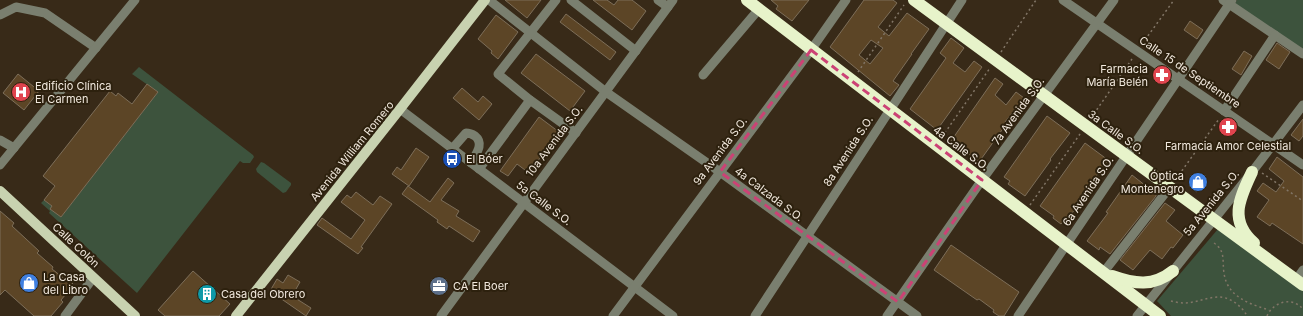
<svg xmlns="http://www.w3.org/2000/svg" width="1303" height="316" viewBox="0 0 1303 316" font-family="Inter,sans-serif">
	<style>
		.green { fill: #3d533d }
		.building { fill: #5c4526; stroke: #7d6e59; fill-rule: evenodd }
		.lines { fill: none; stroke-linecap: round; stroke-linejoin: round }
		.path { stroke: #827667; stroke-width: 1.5; stroke-dasharray: 2 3; stroke-linecap: butt }
		.minor { stroke: #7a7f6f; stroke-width: 9 }
		.major { stroke: #c8d2b0; stroke-width: 10 }
		.highway { stroke: #e7f3ca; stroke-width: 12 }
		.marked { fill: none; stroke: #cc4275; stroke-width: 3; stroke-dasharray: 8 5; stroke-linejoin: round }
		.labels { text-anchor: middle; stroke-width: 4; stroke-linejoin: round; paint-order: stroke }
		.poi-label { font-size: 11px; fill: #f2e9de; stroke: #2d210e; text-anchor: start }
		.street-label { font-size: 11px; fill: #f2e9de; stroke: #2d210e }
	</style>
	<rect width="100%" height="100%" fill="#382a18"/>
	<g class="green">
		<path d="M1237,0h66v49l-69,-44z"/>
		<path d="M139,67l114,88 1,2 -4,6h-7l-3,-2 -103,132 -88,-80 1,-2 -9,-8 3,-3 8,6 9,11 97,-125 -26,-18z"/>
		<path d="M261,162l3,1 27,20v2l-5,7 -3,1 -26,-21 -1,-3z"/>
		<path d="M1218,229l85,62v25h-132l-14,-15z"/>
	</g>
	<g class="building">
		<path d="M505,0h36l-14,18z"/>
		<path d="M593,0h14l7,5 4,-5h14l14,11 -14,19z"/>
		<path d="M771,0h38l-17,21 -16,-12 2,-3z"/>
		<path d="M864,0h29l4,3 -19,24 11,9 18,-23 22,16 -18,25h1l-19,27 6,4 -9,11 -60,-49zM871,40l12,8 -13,16 -11,-9z"/>
		<path d="M566,14l50,38 -6,8 -50,-38z"/>
		<path d="M496,15l22,17 -20,27 -7,-6 1,-2 -14,-12z"/>
		<path d="M1190,21l13,9 -6,9 -13,-9z"/>
		<path d="M951,38l13,10 -11,15 12,9 9,-11 8,6 -45,63 -27,-21 36,-51 -6,-5z"/>
		<path d="M1277,43l13,9 -11,17 -13,-9z"/>
		<path d="M1244,51l8,5 -11,19 -9,-6z"/>
		<path d="M536,54l49,37 -15,20 -49,-38z"/>
		<path d="M18,74l21,17 -15,19 -21,-17z"/>
		<path d="M995,78l8,6 -8,11 11,10 10,-13 8,6 -19,24 2,1 -28,39 -28,-21z"/>
		<path d="M147,84l11,8 -97,125 -11,-8 2,-3 -8,-6 11,-14 -12,-10 67,-85 6,5 2,-3 14,11z"/>
		<path d="M462,88l16,14 5,-6 9,8 -13,16 -26,-22z"/>
		<path d="M1047,116l23,17 -20,26 1,1 -26,36 -17,-12 2,-3 -6,-4z"/>
		<path d="M539,117l20,15 -30,41 -12,-9 -9,12 -8,-5z"/>
		<path d="M1303,119v17l-4,5 -8,-6z"/>
		<path d="M1085,143l23,17 -33,45 2,2 -5,6 -1,-1 -10,12 -8,-6 1,-2 -14,-10z"/>
		<path d="M416,148l13,9 -20,29 -17,-12 5,-7 4,3z"/>
		<path d="M1277,157l26,20v67l-31,-21 -2,3 -13,-9 12,-17 -12,-9 6,-8 13,9 8,-11 -15,-12z"/>
		<path d="M1199,173l8,6 -10,13 -8,-6z"/>
		<path d="M1132,175l24,19v2l-46,58 -10,-7 -1,3 -12,-9 21,-28 -2,-1z"/>
		<path d="M448,178l6,5 -13,17 18,11 -3,5 24,15 -7,11 -24,-16 -2,3 -10,-7 1,-2 -36,-26 6,-8 22,16z"/>
		<path d="M356,192l17,13 7,-9 12,8 -31,43 2,1 -5,6 -41,-29 5,-7 29,21 14,-19 -24,-18 6,-7 4,3z"/>
		<path d="M1165,203l10,7 -9,11 17,14 -10,13 -2,-1 -9,12 -12,-9 -17,20 -13,-10z"/>
		<path d="M0,211l14,12 -2,3 27,25 -2,2 16,14 -1,2 14,11h2l4,2 1,3 -2,3 -10,12 2,2 -12,14h-17l-29,-26 -5,5z"/>
		<path d="M951,245l68,47 -15,24h-5l-6,-4 1,-2 -15,-11 -2,1 -43,-30z"/>
		<path d="M193,271l37,33 -11,12h-54l-7,-6z"/>
		<path d="M288,275l12,7 -8,14 19,12 -5,8 -36,-25 7,-12 6,4z"/>
	</g>
	<g class="lines">
		<g class="path">
			<path d="M1142,44l32,-44"/>
			<path d="M1001,52l35,-52"/>
			<path d="M858,72l46,-67"/>
			<path d="M1091,118l41,-59"/>
			<path d="M942,137l48,-69"/>
			<path d="M1262,173l41,28"/>
			<path d="M1176,179l43,-60"/>
			<path d="M1030,205l50,-71"/>
			<path d="M1214,243c12,8 8,18 10,30 3,24 26,31 45,37"/>
			<path d="M1171,301c4,1 9,2 13,2 12,0 23,-6 35,-6 11,0 23,9 28,19"/>
			<path d="M1267,316c6,-14 25,-20 36,-7"/>
		</g>
		<g class="minor">
			<path d="M489,0l117,92 114,80 197,144"/>
			<path d="M556,0l-58,74 32,26 46,33"/>
			<path d="M571,0l65,51"/>
			<path d="M658,0l10,7"/>
			<path d="M1063,0l240,165"/>
			<path d="M1223,0l80,54"/>
			<path d="M0,15l16,-8 29,6 51,35"/>
			<path d="M703,75l56,-66"/>
			<path d="M400,109l273,207"/>
			<path d="M1224,111l51,-76"/>
			<path d="M0,140l14,8"/>
			<path d="M452,149l14,-16c4,0 6,1 9,3 10,8 0,19 -4,27"/>
			<path d="M0,165l135,-165"/>
			<path d="M479,169l51,-69"/>
			<path d="M1103,273l67,-86"/>
			<path d="M1296,280l7,-10"/>
			<path d="M65,316l28,-38"/>
			<path d="M441,316c77,-106 155,-210 232,-316"/>
			<path d="M613,316l198,-266 35,-50"/>
			<path d="M755,316l207,-316"/>
			<path d="M887,316l95,-136 132,-180"/>
			<path d="M1018,316l214,-316"/>
			<path d="M1137,316l115,-144 51,-67"/>
		</g>
		<g class="major">
			<path d="M0,191l135,125"/>
			<path d="M236,316l164,-207 85,-109"/>
		</g>
		<g class="highway">
			<path d="M747,0l413,316"/>
			<path d="M914,0l389,285"/>
			<path d="M1252,172c-12,26 -24,48 2,71"/>
			<path d="M1112,276c23,8 41,11 61,-5"/>
		</g>
	</g>
	<path class="marked" d="M811,50l171,130 -84,122 -178,-130z"/>
	<defs>
		<g id="pharmacy-disc" transform="scale(1)"><circle r="9.5" fill="#e0444e" stroke="#2d210e"/><path d="M-2-6h4v4h4v4h-4v4h-4v-4h-4v-4h4Z" fill="#fff"/></g>
		<g id="hospital-disc" transform="scale(1)"><circle r="9.5" fill="#e0444e" stroke="#2d210e"/><path d="M-5-5h3v3.5h4V-5h3V5h-3V1.5h-4V5h-3Z" fill="#fff"/></g>
		<g id="bus-disc" transform="scale(1)"><circle r="9.5" fill="#1a4fb4" stroke="#2d210e"/><path d="M-5-6H5V4H4V6H2V4H-2V6H-4V4H-5ZM-3.5-4V0h7V-4ZM-3.5 1.2v1.5H-2V1.2ZM2 1.2v1.5H3.5V1.2Z" fill="#fff"/></g>
		<g id="shop-disc" transform="scale(1)"><circle r="9.5" fill="#3f7fe0" stroke="#2d210e"/><path d="M-5-2.5h2.3a2.7 3.5 0 0 1 5.4 0H5L5.5 6h-11ZM-1.5-2.5h3a1.5 2.3 0 0 0-3 0Z" fill="#fff"/></g>
		<g id="office-disc" transform="scale(1)"><circle r="9.5" fill="#5c6f8a" stroke="#2d210e"/><path d="M-6-3h4V-5.5h4V-3h4V5H-6ZM-1-4.5V-3h2v-1.5ZM-6 0V1H6V0Z" fill="#fff"/></g>
		<g id="building-disc" transform="scale(1)"><circle r="9.5" fill="#0f9aa8" stroke="#2d210e"/><path d="M-4-6H4V6H1V3H-1V6H-4ZM-2.5-4.3h1.7v1.8h-1.7ZM.8-4.3h1.7v1.8H.8ZM-2.5-1h1.7V.8h-1.7ZM.8-1h1.7V.8H.8Z" fill="#fff"/></g>
	</defs>
	<g fill-rule="evenodd">
		<use href="#pharmacy-disc" x="1162" y="75"/>
		<use href="#hospital-disc" x="21" y="92"/>
		<use href="#pharmacy-disc" x="1228" y="127"/>
		<use href="#bus-disc" x="452" y="159"/>
		<use href="#shop-disc" x="1198" y="182"/>
		<use href="#shop-disc" x="29" y="283"/>
		<use href="#office-disc" x="439" y="286"/>
		<use href="#building-disc" x="207" y="294"/>
	</g>
	<g class="labels">
		<g class="poi-label">
			<text x="1148" y="73" text-anchor="end">Farmacia<tspan x="1148" dy="13">María Belén</tspan></text>
			<text x="35" y="90">Edificio Clínica<tspan x="35" dy="13">El Carmen</tspan></text>
			<text x="1228" y="150" text-anchor="middle">Farmacia Amor Celestial</text>
			<text x="466" y="163">El Bóer</text>
			<text x="1184" y="180" text-anchor="end">Óptica<tspan x="1184" dy="13">Montenegro</tspan></text>
			<text x="43" y="281">La Casa<tspan x="43" dy="13">del Libro</tspan></text>
			<text x="453" y="290">CA El Boer</text>
			<text x="221" y="298">Casa del Obrero</text>
		</g>
		<g class="street-label">
			<text transform="translate(1190 72) rotate(34)" y="4">Calle 15 de Septiembre</text>
			<text transform="translate(1018 111) rotate(-54)" y="4">7a Avenida S.O.</text>
			<text transform="translate(1116 132) rotate(36)" y="4">3a Calle S.O.</text>
			<text transform="translate(554 141) rotate(-53)" y="4">10a Avenida S.O.</text>
			<text transform="translate(961 148) rotate(37)" y="4">4a Calle S.O.</text>
			<text transform="translate(352 151) rotate(-51)" y="4">Avenida William Romero</text>
			<text transform="translate(720 151) rotate(-53)" y="4">9a Avenida S.O.</text>
			<text transform="translate(848 151) rotate(-57)" y="4">8a Avenida S.O.</text>
			<text transform="translate(1088 191) rotate(-56)" y="4">6a Avenida S.O.</text>
			<text transform="translate(769 194) rotate(37)" y="4">4a Calzada S.O.</text>
			<text transform="translate(544 203) rotate(37)" y="4">5a Calle S.O.</text>
			<text transform="translate(1211 203) rotate(-51)" y="4">5a Avenida S.O.</text>
			<text transform="translate(76 245) rotate(43)" y="4">Calle Colón</text>
		</g>
	</g>
</svg>
